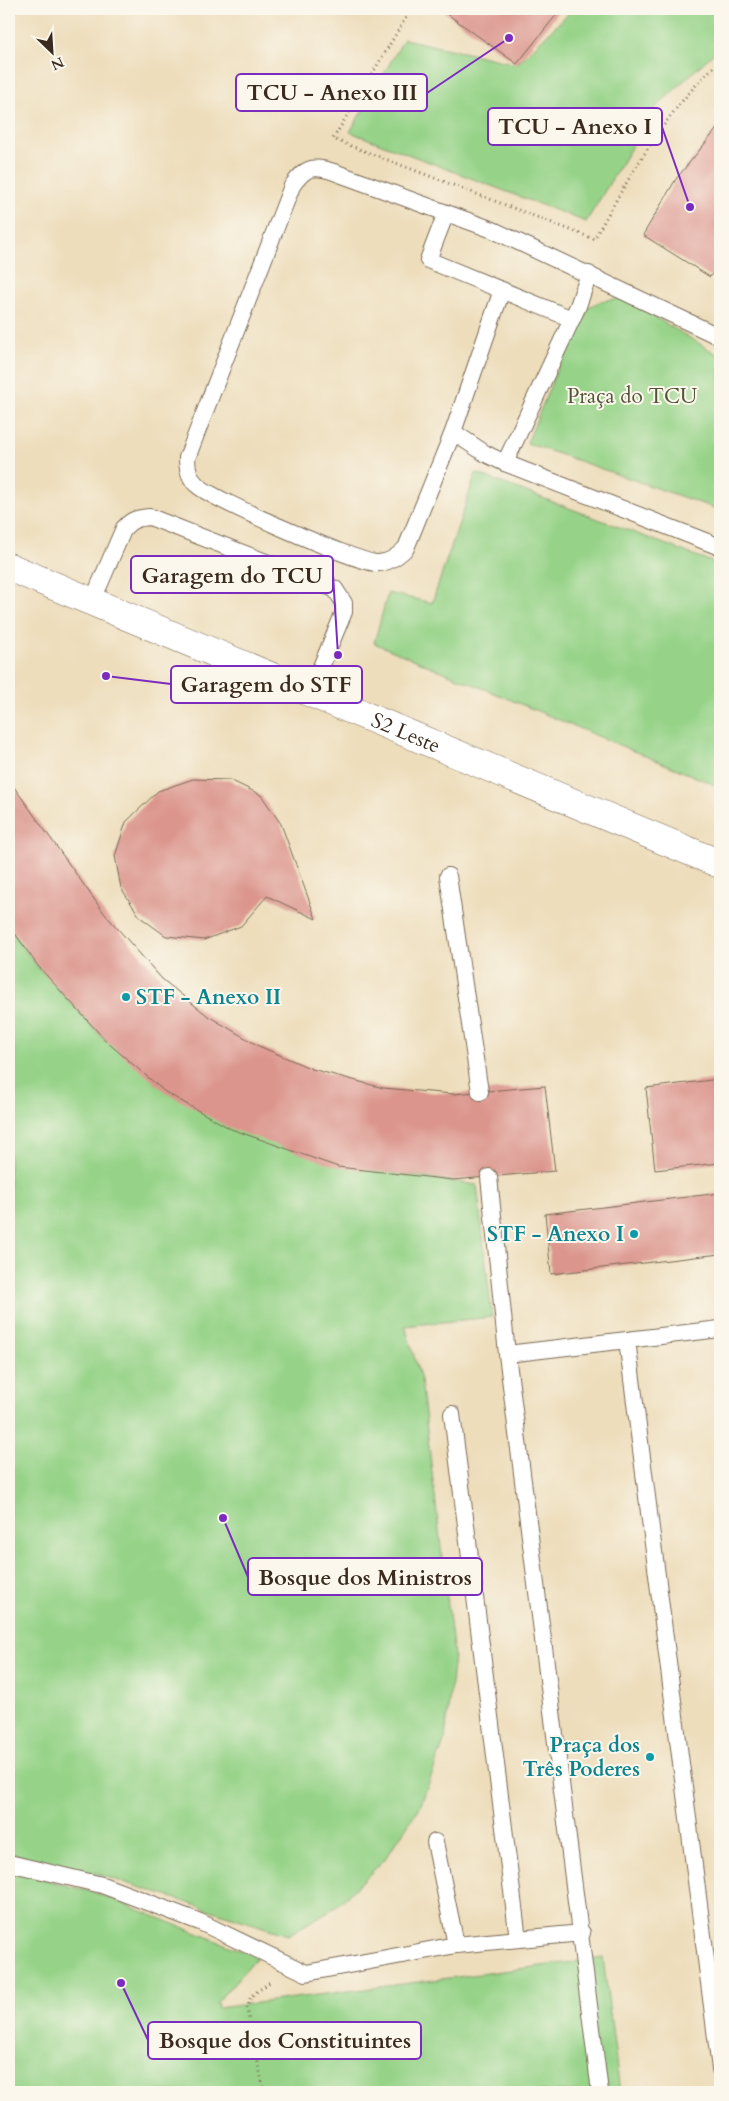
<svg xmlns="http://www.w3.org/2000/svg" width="729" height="2101" viewBox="0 0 729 2101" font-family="Cardo,serif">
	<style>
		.green { fill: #96d388; stroke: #687e53 }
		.building { fill: #db958d }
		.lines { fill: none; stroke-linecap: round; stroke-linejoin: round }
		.lane-casing { stroke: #796955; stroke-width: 18 }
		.secondary-casing { stroke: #796955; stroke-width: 29 }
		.path { stroke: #796955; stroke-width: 3; stroke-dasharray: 1 4; stroke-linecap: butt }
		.lane { stroke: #fff; stroke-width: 16 }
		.secondary { stroke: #fff; stroke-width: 28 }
		.culture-dot { fill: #0f9aa8; stroke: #fbf7ec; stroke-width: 2 }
		.labels { text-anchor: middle; stroke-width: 4; stroke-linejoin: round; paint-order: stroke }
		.park-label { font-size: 21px; fill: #525438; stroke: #fbf7ec }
		.street-label { font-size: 21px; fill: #3b2a1e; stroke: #fbf7ec }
		.culture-label { font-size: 21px; font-weight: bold; fill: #0d838f; stroke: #fbf7ec; text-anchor: end }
		.leader { fill: none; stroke: #7b2cbf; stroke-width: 2 }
		.callout-dot { fill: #7b2cbf; stroke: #fbf7ec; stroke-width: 2 }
		.callout { fill: #fbf7ec; stroke: #7b2cbf; stroke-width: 2 }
		.callout-label { font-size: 22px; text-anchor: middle; font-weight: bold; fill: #3b2a1e }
	</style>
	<rect width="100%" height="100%" fill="#fbf7ec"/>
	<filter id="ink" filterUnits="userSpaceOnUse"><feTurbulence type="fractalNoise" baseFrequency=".02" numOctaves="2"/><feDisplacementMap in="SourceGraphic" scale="10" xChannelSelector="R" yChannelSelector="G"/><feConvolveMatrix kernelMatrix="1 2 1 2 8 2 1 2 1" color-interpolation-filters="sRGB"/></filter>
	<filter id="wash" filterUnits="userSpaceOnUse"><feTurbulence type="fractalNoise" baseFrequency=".0096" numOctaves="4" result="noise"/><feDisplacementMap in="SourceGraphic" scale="20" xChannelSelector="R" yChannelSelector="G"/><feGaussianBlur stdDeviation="1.12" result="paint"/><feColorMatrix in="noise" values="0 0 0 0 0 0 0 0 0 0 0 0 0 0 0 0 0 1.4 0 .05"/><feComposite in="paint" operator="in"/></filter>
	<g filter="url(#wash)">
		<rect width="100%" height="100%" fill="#edddbb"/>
		<g class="green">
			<path d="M573,9h147v38l-65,61 -69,114 -236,-90 54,-93 113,25z"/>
			<path d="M623,298l97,58v154l-193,-67 54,-132 20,-10z"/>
			<path d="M476,473l244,92v222l-346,-144 14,-50 44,10z"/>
			<path d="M9,928l29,40 68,73 229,123 142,21 15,132 -87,9 16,54 33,276 -9,83 -25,68 -36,53 -47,46 -49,29 -190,-61 -89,-21z"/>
			<path d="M9,1870l90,24 158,63 -40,45 1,6 385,-50 17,134h-611z"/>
		</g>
		<g id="blocks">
			<g class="building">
				<path d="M446,9h115l-44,55 -74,-53z"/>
				<path d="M720,125v138l-10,14 -67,-42 33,-56z"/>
				<path d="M193,779l37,1 31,15 20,29 35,95 -49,-23 -26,30 -37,14 -38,-4 -26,-19 -19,-29 -6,-32 11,-34 32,-31z"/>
				<path d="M9,780l95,133 58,66 46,37 51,30 53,23 71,19 70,6 92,-8 10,85 -102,9 -115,-13 -107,-38 -66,-37 -58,-50 -69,-76 -29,-41z"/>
				<path d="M720,1079v84l-65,7 -9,-82z"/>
				<path d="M720,1193v61l-169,20 -6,-60z"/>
			</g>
		</g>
	</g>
	<g filter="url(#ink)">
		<use href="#blocks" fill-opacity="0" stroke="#796955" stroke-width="1"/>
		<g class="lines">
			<g class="lane-casing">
				<g id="lane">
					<path d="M446,213l-18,47 144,59"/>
					<path d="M720,337l-227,-107 -159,-58c-21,-7 -29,-5 -42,14l-105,272c0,10 2,20 10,27 16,15 157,76 179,78 12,1 22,-7 30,-15l47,-116 33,22 19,9 215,84"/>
					<path d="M453,432l49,-142"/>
					<path d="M505,463l73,-157 11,-32"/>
					<path d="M92,602l32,-74c8,-9 14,-10 26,-11l185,72 9,14v9l-34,81"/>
					<path d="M448,876l32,216"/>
					<path d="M489,1177l18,177"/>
					<path d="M720,1329l-93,11 93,729"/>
					<path d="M452,1414l66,525"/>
					<path d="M435,1842l21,103"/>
					<path d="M9,1863l93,22 98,37 106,51 150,-28 126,-12"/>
					<path d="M600,2092l-93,-738 120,-14"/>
				</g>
			</g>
			<g class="secondary-casing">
				<g id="secondary">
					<path id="s1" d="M9,567l711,297"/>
				</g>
			</g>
			<g class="path">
				<path d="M411,9l-78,130 261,100c36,-63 72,-129 126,-178"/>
				<path d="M264,2092l-17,-83 4,-13 19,-14"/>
			</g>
			<use href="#lane" class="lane"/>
			<use href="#secondary" class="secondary"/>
		</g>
	</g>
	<g class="culture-dot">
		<circle cx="126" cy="997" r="5"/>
		<circle cx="634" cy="1234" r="5"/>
		<circle cx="650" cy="1757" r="5"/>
	</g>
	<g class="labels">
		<g class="park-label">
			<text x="632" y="403">Praça do TCU</text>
		</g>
		<g class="street-label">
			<text dy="7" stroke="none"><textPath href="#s1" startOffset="430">S2 Leste</textPath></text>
		</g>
		<g class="culture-label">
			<text x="136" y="1004" text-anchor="start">STF - Anexo II</text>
			<text x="624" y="1241">STF - Anexo I</text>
			<text x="640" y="1752">Praça dos<tspan x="640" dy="24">Três Poderes</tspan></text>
		</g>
	</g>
	<path class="leader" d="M509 38L427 93M690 207L662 127M338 655L333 575M106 676L171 684M223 1518L248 1577M121 1983L148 2040"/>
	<g class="callout-dot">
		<circle cx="509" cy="38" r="5"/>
		<circle cx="690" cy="207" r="5"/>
		<circle cx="338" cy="655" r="5"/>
		<circle cx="106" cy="676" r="5"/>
		<circle cx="223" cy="1518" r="5"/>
		<circle cx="121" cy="1983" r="5"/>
	</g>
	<g class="callout">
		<rect x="236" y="74" width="191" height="37" rx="5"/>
		<rect x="488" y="108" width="174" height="37" rx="5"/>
		<rect x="131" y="556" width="202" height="37" rx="5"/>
		<rect x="171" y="666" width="191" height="37" rx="5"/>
		<rect x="248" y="1558" width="234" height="37" rx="5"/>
		<rect x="148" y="2022" width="273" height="37" rx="5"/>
	</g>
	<g class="callout-label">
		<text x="332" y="100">TCU - Anexo III</text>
		<text x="575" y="134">TCU - Anexo I</text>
		<text x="232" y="583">Garagem do TCU</text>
		<text x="266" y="692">Garagem do STF</text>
		<text x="365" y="1585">Bosque dos Ministros</text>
		<text x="285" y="2048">Bosque dos Constituintes</text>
	</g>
	<rect width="729" height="2101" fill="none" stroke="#fbf7ec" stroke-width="30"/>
	<g transform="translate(52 52) rotate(155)" stroke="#fbf7ec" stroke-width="4" paint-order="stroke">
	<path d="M0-4L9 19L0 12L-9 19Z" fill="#3b2a1e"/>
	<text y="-8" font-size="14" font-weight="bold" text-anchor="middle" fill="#3b2a1e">N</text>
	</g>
</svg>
